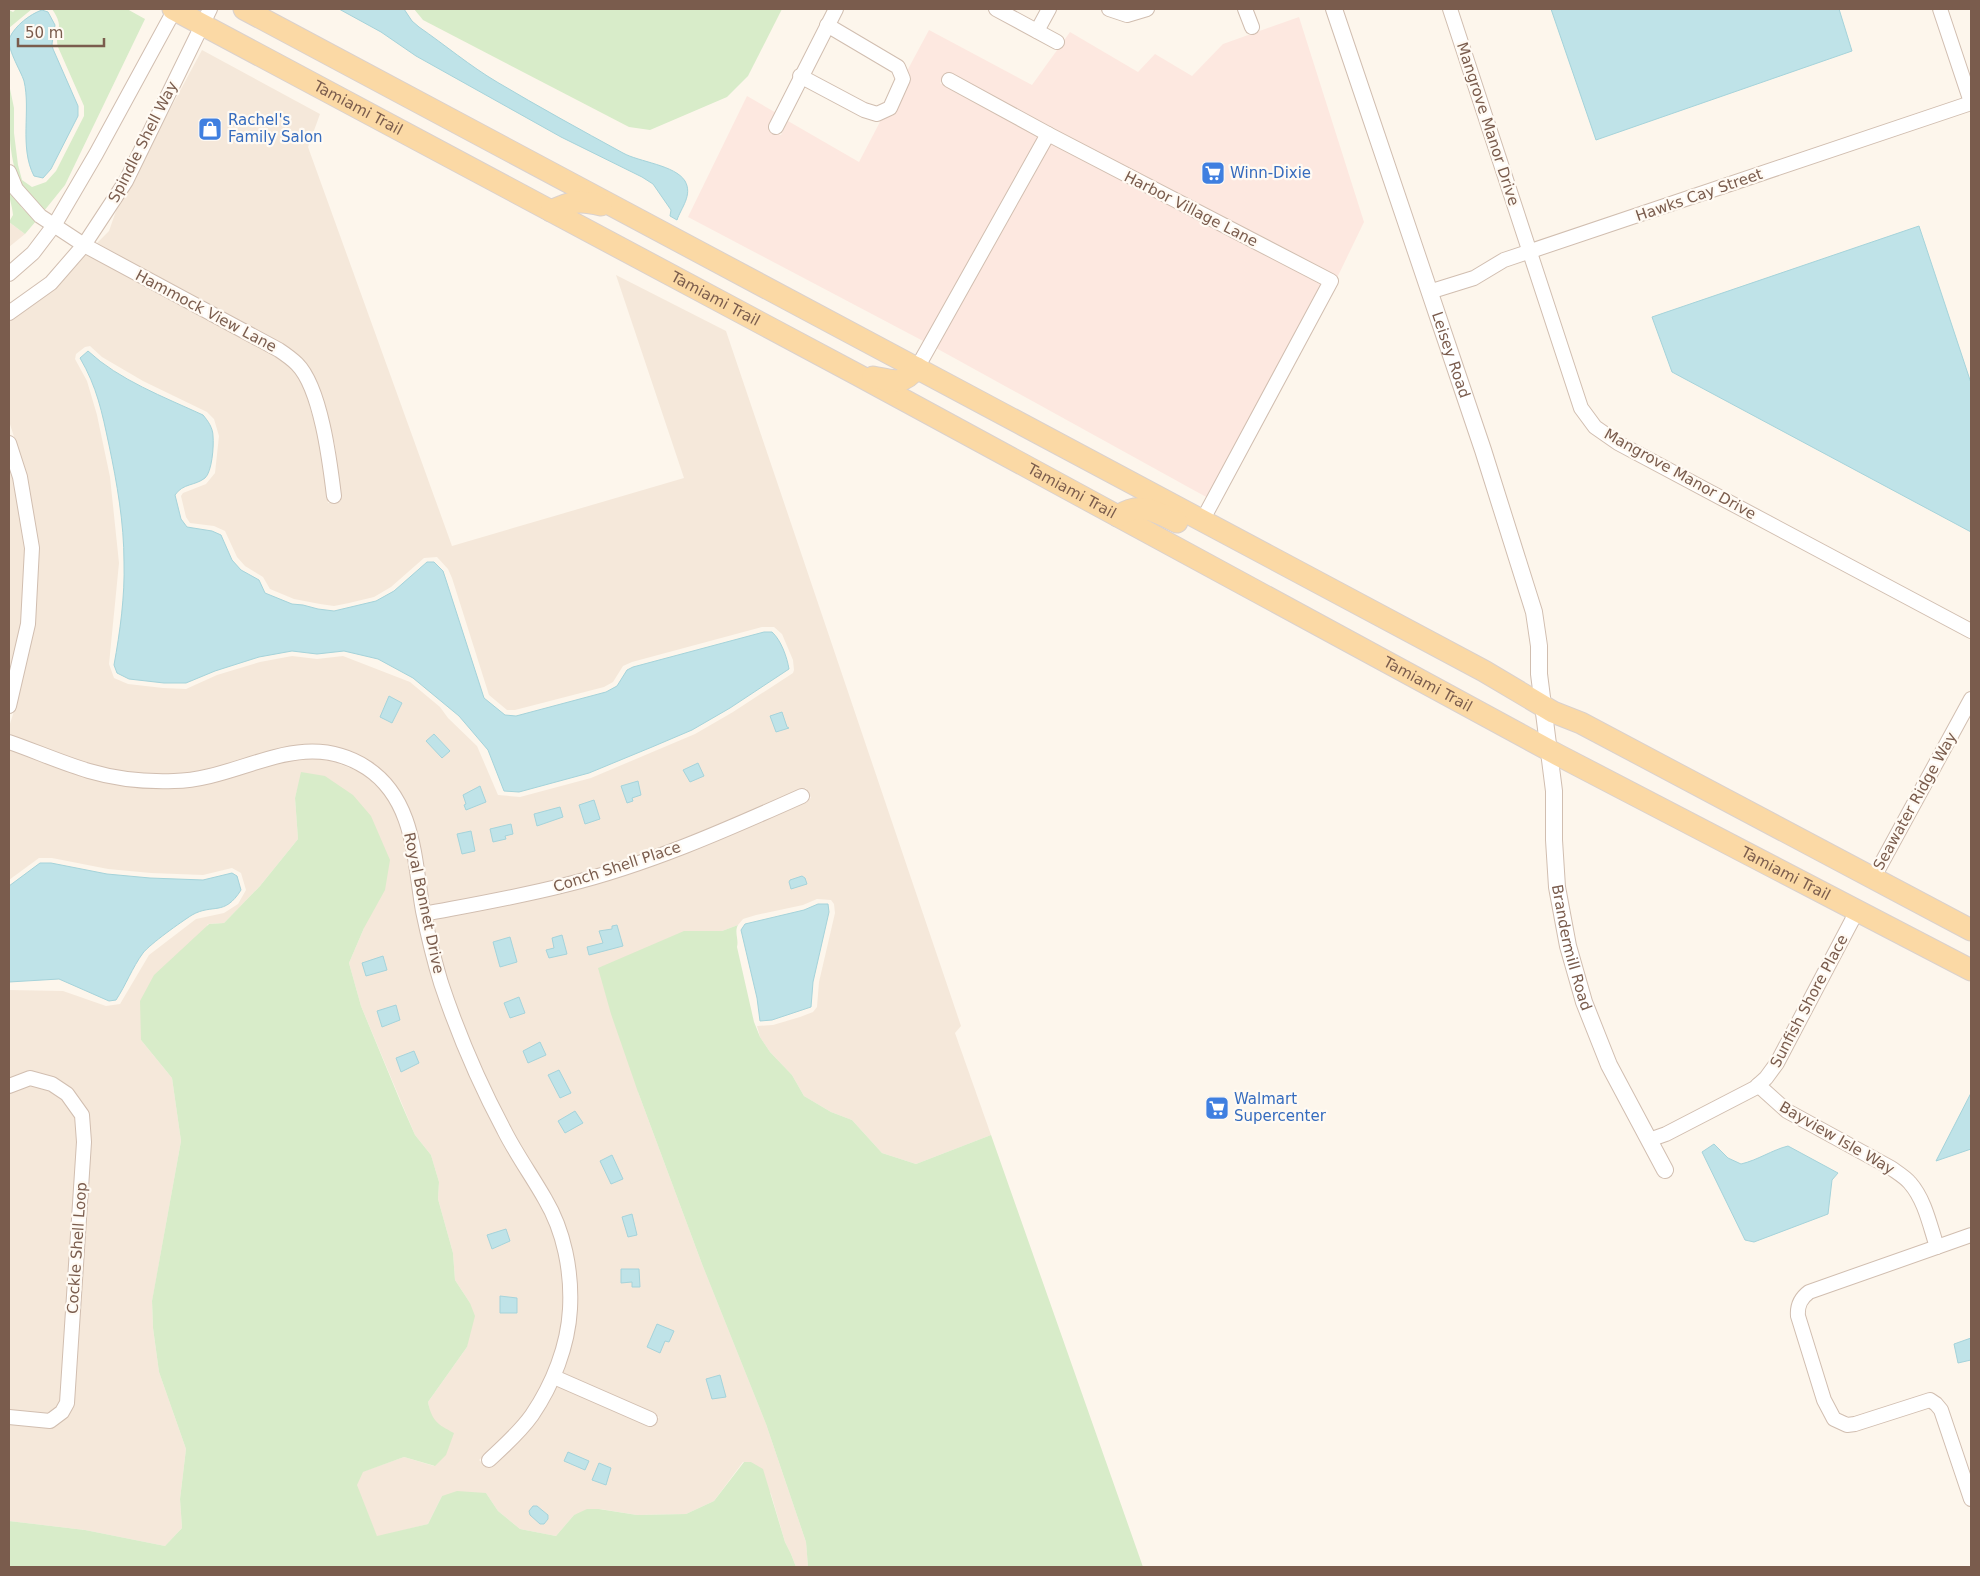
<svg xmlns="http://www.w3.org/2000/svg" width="1980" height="1576" viewBox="0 0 1980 1576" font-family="'DejaVu Sans',sans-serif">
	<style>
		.residential { fill: #f5e8da; fill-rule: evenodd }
		.commercial { fill: #fde8e0 }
		.green { fill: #d8ecc9 }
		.water { fill: #bfe3e8; stroke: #a5d3da }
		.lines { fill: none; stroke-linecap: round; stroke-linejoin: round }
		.minor-casing { stroke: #d1beb0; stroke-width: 16 }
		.tertiary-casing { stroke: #d1beb0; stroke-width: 18 }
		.primary-casing { stroke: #dad1cd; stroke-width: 23 }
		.minor { stroke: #fff; stroke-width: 14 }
		.tertiary { stroke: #fff; stroke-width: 16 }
		.primary { stroke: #fbd9a5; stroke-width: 21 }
		.labels { text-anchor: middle; stroke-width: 4.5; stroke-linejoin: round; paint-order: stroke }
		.street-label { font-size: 15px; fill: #7a5c4d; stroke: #fffaf3 }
		.shop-label { font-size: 15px; fill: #366cbe; stroke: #fffaf3; text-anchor: start }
	</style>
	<rect width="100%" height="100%" fill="#fdf6ec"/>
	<g class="residential">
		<path d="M202,50l118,64 -12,33 144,399 232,-68 -68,-203 110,56 235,695 -6,7 36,102 -75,29 -34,-11 -30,-33 -21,-8 -27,-16 -12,-21 -22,-23 -10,-15 -3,-11 16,-1 27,-8 13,-5 4,-5 2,-25 16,-69 -1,-9 -3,-4 -14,-1 -14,6 -47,10 -13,4 -5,6 -16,6h-38l-46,161 64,172 64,160 40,118 2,25h-12l-5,-13 -6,-12 -14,-48 -20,-32h-8l-29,39 -28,13 -49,1 -37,-6 -26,6 -18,21 -36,-7 -22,-18 -12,-18 -44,3 -14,28 -51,13 -21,-52 6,-13 42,-15 30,9 5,-40 -8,-9 -3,-15 39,-55 3,-44 -15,-23 -2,-27 -15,-54 1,-17 -8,-27 -16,-20 -54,-129 -12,-43 15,-35 -62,-156 -7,26 3,41 -38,47 -36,37 -16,1 -67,116 31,38 9,63 -29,161 1,26 6,44 27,77 -6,50 2,29 -17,18 -80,-16 -76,-9v-98l40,4 17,-10 25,-275 -19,-51 -63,-12v-89l54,1 43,15 14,-2 29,-49 47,-36 28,-6 14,-9 8,-14 -5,-17 -9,-5 -29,7 -52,-2 -43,-4 -56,-11h-13l-30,22v-132l164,39 26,-2 28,-6 49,-17 28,-6 19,2 38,14 26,24 11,19 8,25 29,144 26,73 37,78 43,68 11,23 8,30 4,54 -8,39 -8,26 -22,38 -23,26 -24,21 9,8 25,-22 43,-61 97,42 6,-10 -97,-44 11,-120 -9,-31 -12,-25 -42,-68 -37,-77 -26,-72 -15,-61 305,-87 74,-34 -5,-10 -74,33 -83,32 -85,26 -135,28 -10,-70 -10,-27 -11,-21 -13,-15 -35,-21 -22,-7 -25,-1 -30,5 -50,18 -49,7 -48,-3 -33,-6 -84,-31v-8l9,-29 16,-73 -8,-150 -17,-54v-99l45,-34 33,-35 188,102 18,13 10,16 19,65 6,54 13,-2 -6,-56 -19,-65 -14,-20 -19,-15 -187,-101 13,-13 8,-23zM90,346l12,11 41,24 64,31 7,7 5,17 -4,37 -9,11 -23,9 -2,3 5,21 4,6 24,3 11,5 12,26 8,9 18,11 7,12 24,10 26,5 14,2 15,-3 25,-6 17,-10 33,-29 13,-1 11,12 4,9 37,117 18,15h8l89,-23 9,-5 10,-16 9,-4 130,-35h12l8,7 11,26 1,10 -1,3 -60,39 -38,22 -104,44 -71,19 -22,-2 -21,-49 -29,-28 -8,-11 -30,-25 -67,-26 -26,3 -25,-3 -32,6 -43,13 -31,14 -23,-1 -35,-4 -14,-6 -5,-14 10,-101 -9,-86 -13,-62 -10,-34 -12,-22 1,-5 9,-7z"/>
		<path d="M9,222l16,12 -16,13z"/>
		<path d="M9,464l4,14 12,70 -4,76 -12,58z"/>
		<path d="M30,1085l19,4 13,10 13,18 3,26 -18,259 -3,7 -9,6 -39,-5v-318z"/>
	</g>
	<g class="commercial">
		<path d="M1299,17l65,205 -28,58 -388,-208 -8,11 100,54 -115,205 -237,-125 59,-121 31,18 -9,17 12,4 7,-14 71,41 23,-44 27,-37 -2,-10 22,-41 103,55 38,-53 68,40 17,-18 37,22 31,-32z"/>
		<path d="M1051,143l271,141 -114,214 -272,-150z"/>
	</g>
	<g class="green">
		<path d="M16,9h16l-23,19v-18l4,2z"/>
		<path d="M52,9h75l18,10 -80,166 -21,26c-7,-9 -17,-17 -23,-27 -14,-24 -12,-72 -12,-100l5,24v25l4,32 4,15 10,7 14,-5 10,-11 28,-55v-10l-26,-59c-4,-17 8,-18 -6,-38z"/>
		<path d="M414,9h368l-34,67 -21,21 -77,33 -21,-3 -206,-107z"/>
		<path d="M9,189l13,19 14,13 -11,13 -16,-12 4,-7c-1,-11 -4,-15 -4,-26z"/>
		<path d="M301,772l24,4 28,19 18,21 19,44 -5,30 -21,38 -15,35 12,43 40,97 14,32 16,20 8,27 -1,17 15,54 2,27 15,23 5,13 -8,31 -39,55c4,19 9,22 26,31l-8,22 -11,11 -31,-9 -41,15 -6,13 20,51 51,-12 14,-28 15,-5 29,2 12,18 22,18 36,7 18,-21 13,-6h12l38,6 49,-1 28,-13 30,-39h7l12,7 22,73 6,12 5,13h-787v-46l76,9 80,16 17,-18 -2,-29 6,-50 -27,-77 -6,-44 -1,-27 29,-160 -9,-63 -31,-38 -1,-39 14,-26 55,-51 15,-1 36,-37 38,-47 -3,-41z"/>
		<path d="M738,925c-4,7 1,14 -1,22l17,75 6,15 10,15 22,23 12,21 27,16 21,8 30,33 34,11 75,-29 152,432h-335l-2,-25 -40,-118 -64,-160 -64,-172 -27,-78 -13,-46 86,-37h38z"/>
	</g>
	<g class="water">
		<path d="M339,9h65l8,12 7,6c26,18 51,39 78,55 42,25 84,48 126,71 16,9 52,12 62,28 8,14 -4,27 -8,39l-7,-4 1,-6 -18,-26 -11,-7 -81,-40 -145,-81 -35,-24z"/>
		<path d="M1551,9h288l13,42 -256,89z"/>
		<path d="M42,10l6,2 7,13 -3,19 1,5 25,57v10l-27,53 -8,9 -9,-2c-15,-29 -3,-66 -10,-95 -3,-10 -19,-35 -14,-44 5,-11 20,-23 32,-27z"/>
		<path d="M1919,226l52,157v149l-299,-160 -20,-55z"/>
		<path d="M88,351c31,29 76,46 115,64 5,6 10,13 10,21 1,10 -1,36 -8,42 -10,8 -22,5 -30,17l6,24 6,8 25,4 9,4 11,25 9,10 18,10 6,13 27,11 11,1 15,4 16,2 42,-10 18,-10 33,-29h7l9,9 3,9 38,118 21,17 11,1 90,-24 11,-6 10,-16 6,-3 131,-35h8c9,8 15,25 17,37l-59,39 -38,22 -40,17 -63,26 -70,19 -15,-1 -16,-41 -29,-34 -46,-38 -35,-19 -34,-8 -27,3 -25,-3 -33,6 -44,14 -29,12h-22l-35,-4 -12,-6 -3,-8c6,-33 11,-69 10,-103 0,-39 -7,-79 -15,-117 -7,-33 -12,-58 -29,-87z"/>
		<path d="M389,696l13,7 -10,20 -12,-6z"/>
		<path d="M782,712l5,15 2,1 -13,4 -6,-16z"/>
		<path d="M434,734l16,17 -8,7 -16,-17z"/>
		<path d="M698,763l6,13 -14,6 -7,-12z"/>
		<path d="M638,781l3,14 -9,3 1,3 -6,2 -6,-17z"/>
		<path d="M480,786l6,16 -20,8 -2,-5 2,-1 -3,-9z"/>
		<path d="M594,800l6,19 -15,5 -6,-19z"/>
		<path d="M560,807l3,10 -26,9 -3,-12z"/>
		<path d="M511,824l2,10 -8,2 1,3 -13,3 -3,-13z"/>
		<path d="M471,831l4,20 -13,3 -5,-20z"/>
		<path d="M40,863h11l56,11 43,4 53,2 29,-7 5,3 4,14c-17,27 -28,13 -49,25 -11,7 -42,29 -49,38 -11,15 -17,32 -27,47l-7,1 -50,-22 -50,3v-96z"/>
		<path d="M802,876l3,2 2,6 -16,5 -2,-7 1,-2z"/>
		<path d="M818,904h10l1,8 -16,70 -2,25 -39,13 -12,1 -3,-23 -16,-68 4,-6 59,-14z"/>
		<path d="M617,925l6,21 -34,9 -2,-8 16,-4 -4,-12 13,-2v-3z"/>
		<path d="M562,935l5,19 -18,4 -3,-8 8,-2 -2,-10z"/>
		<path d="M510,937l7,25 -17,5 -7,-25z"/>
		<path d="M383,956l4,14 -21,6 -4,-13z"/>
		<path d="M519,997l6,16 -15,5 -6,-15z"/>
		<path d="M396,1005l4,15 -18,7 -5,-16z"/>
		<path d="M540,1042l6,13 -18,8 -5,-12z"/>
		<path d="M414,1051l5,12 -18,9 -5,-14z"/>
		<path d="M559,1070l12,23 -11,5 -12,-23z"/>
		<path d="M1971,1093v56l-35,12z"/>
		<path d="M575,1111l8,12 -18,10 -7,-12z"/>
		<path d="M1714,1144l14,14 13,6c17,-4 31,-14 47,-18l50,27 -6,7 -4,34 -74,28 -9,-2 -43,-88z"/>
		<path d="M612,1155l11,24 -12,5 -11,-23z"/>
		<path d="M632,1214l5,21 -9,2 -6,-20z"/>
		<path d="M506,1229l4,12 -18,8 -5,-14z"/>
		<path d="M621,1269h18l1,18h-8v-5l-11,1z"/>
		<path d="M500,1296l17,2v15h-17z"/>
		<path d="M657,1324l17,7 -5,11 -4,-1 -5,12 -13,-6z"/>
		<path d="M1971,1338v22l-13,3 -4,-19z"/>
		<path d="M720,1375l6,22 -14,2 -6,-20z"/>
		<path d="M568,1452l21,9 -4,9 -21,-9z"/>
		<path d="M599,1463l12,5 -5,17 -14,-5z"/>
		<path d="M533,1506h4l11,9v4l-4,5h-4l-10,-9 -1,-4z"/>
	</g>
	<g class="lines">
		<g class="minor-casing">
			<g id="minor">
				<path d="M996,9l61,33"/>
				<path d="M1109,9l18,6 20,-6"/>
				<path d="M1245,9l7,18"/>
				<path d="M1450,9l131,399 14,19 23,16 353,188"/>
				<path d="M1940,9l31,93"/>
				<path d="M1037,31l12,-22"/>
				<path d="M800,76l64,34 13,4 13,-6 13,-29 -5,-12 -71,-42"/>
				<path d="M949,80l99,54"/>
				<path d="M776,127l60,-118"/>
				<path d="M9,172l7,17 24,27 44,29 195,105c6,4 13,9 18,14 24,24 33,99 37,132"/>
				<path d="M9,274l24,-21 22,-29 41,-70 79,-145"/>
				<path d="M1429,292l45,-14 30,-18 467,-157"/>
				<path d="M9,313l42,-30 33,-38 42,-64 84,-172"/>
				<path d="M917,368l131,-234 283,147 -129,240"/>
				<path d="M9,443l11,34 12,71 -4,76 -19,82"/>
				<path d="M9,742c26,9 53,21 80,29 27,8 58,11 85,10 67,-1 127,-56 193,-13 48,32 47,92 56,143 5,24 11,49 18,72 17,51 38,100 63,147 12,24 28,46 41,69 19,32 27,72 25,110 -2,37 -17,75 -38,106 -12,17 -28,31 -43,45"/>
				<path d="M1874,877l97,-178"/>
				<path d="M424,914c47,-9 94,-17 141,-29 82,-20 161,-55 237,-89"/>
				<path d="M1758,1085l29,26 104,57c7,5 14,9 19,15 15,17 20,43 27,64"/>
				<path d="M9,1086l21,-8 22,6 15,10 15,21 2,27 -17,261 -5,9 -12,9 -41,-4"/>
				<path d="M1649,1140l17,-6 89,-46 11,-10 11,-15 80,-152"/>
				<path d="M1971,1235l-162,57c-8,6 -12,13 -11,24l26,84 10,19 13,6 8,-1 75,-24 6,4 5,6 30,89"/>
				<path d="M554,1377l96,42"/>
			</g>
		</g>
		<g class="tertiary-casing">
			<g id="tertiary">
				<path id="s1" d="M1334,9l149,441 51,162 5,34v28l15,117v49l3,47 11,59 16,56 25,63 56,105"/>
			</g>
		</g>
		<g class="primary-casing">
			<g id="primary">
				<path id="s2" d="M173,9l685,366 700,380 413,215"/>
				<path d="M244,9l1240,662 69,41 28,11 390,207"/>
				<path d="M551,211c21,-10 28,-11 50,-6"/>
				<path d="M873,377c21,4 29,9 44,-9"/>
				<path d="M1118,516c22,-15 37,-5 59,6"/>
			</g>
		</g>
		<use href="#minor" class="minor"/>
		<use href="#tertiary" class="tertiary"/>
		<use href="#primary" class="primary"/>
	</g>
	<defs>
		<g id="shop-square" transform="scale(1.25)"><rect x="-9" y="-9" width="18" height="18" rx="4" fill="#3f7fe0" stroke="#fffaf3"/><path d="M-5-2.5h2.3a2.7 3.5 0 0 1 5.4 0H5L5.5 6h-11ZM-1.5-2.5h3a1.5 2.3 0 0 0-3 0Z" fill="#fff"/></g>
		<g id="supermarket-square" transform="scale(1.25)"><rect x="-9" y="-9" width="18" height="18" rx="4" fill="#3f7fe0" stroke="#fffaf3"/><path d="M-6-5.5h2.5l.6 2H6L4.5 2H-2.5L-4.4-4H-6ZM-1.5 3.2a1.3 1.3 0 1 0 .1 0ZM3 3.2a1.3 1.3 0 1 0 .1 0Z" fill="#fff"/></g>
	</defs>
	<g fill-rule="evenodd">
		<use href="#shop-square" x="210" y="129"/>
		<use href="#supermarket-square" x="1213" y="173"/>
		<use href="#supermarket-square" x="1217" y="1108"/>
	</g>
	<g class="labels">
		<g class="street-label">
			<text dy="5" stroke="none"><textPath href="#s2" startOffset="210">Tamiami Trail</textPath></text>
			<text transform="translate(1488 124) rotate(72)" y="5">Mangrove Manor Drive</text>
			<text transform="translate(143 142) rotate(-63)" y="5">Spindle Shell Way</text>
			<text transform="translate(1699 195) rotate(-19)" y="5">Hawks Cay Street</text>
			<text transform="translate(1191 209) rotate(27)" y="5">Harbor Village Lane</text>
			<text dy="5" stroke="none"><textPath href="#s2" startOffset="615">Tamiami Trail</textPath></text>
			<text transform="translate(206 311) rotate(28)" y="5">Hammock View Lane</text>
			<text dy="5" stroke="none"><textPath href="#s1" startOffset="365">Leisey Road</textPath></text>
			<text transform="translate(1680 474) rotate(29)" y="5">Mangrove Manor Drive</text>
			<text dy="5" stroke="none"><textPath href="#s2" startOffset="1020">Tamiami Trail</textPath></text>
			<text dy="5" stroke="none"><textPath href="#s2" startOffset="1425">Tamiami Trail</textPath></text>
			<text transform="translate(1915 801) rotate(-61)" y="5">Seawater Ridge Way</text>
			<text transform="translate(617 867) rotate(-18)" y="5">Conch Shell Place</text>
			<text dy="5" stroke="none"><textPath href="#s2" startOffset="1830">Tamiami Trail</textPath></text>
			<text transform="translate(424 903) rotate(78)" y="5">Royal Bonnet Drive</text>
			<text dy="5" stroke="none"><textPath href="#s1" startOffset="974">Brandermill Road</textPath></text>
			<text transform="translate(1809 1001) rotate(-62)" y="5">Sunfish Shore Place</text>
			<text transform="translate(1837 1138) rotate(30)" y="5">Bayview Isle Way</text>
			<text transform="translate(77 1248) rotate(-86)" y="5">Cockle Shell Loop</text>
		</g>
		<g class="shop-label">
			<text x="228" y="125">Rachel's<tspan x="228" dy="17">Family Salon</tspan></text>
			<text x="1230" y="178">Winn-Dixie</text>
			<text x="1234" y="1104">Walmart<tspan x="1234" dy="17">Supercenter</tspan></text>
		</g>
	</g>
	<rect width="1980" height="1576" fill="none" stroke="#7a5c4d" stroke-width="20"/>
	<path d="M18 38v8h86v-8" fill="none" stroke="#7a5c4d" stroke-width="2.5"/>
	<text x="25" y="38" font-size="15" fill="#7a5c4d" stroke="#fffaf3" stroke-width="4" paint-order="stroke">50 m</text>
</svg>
